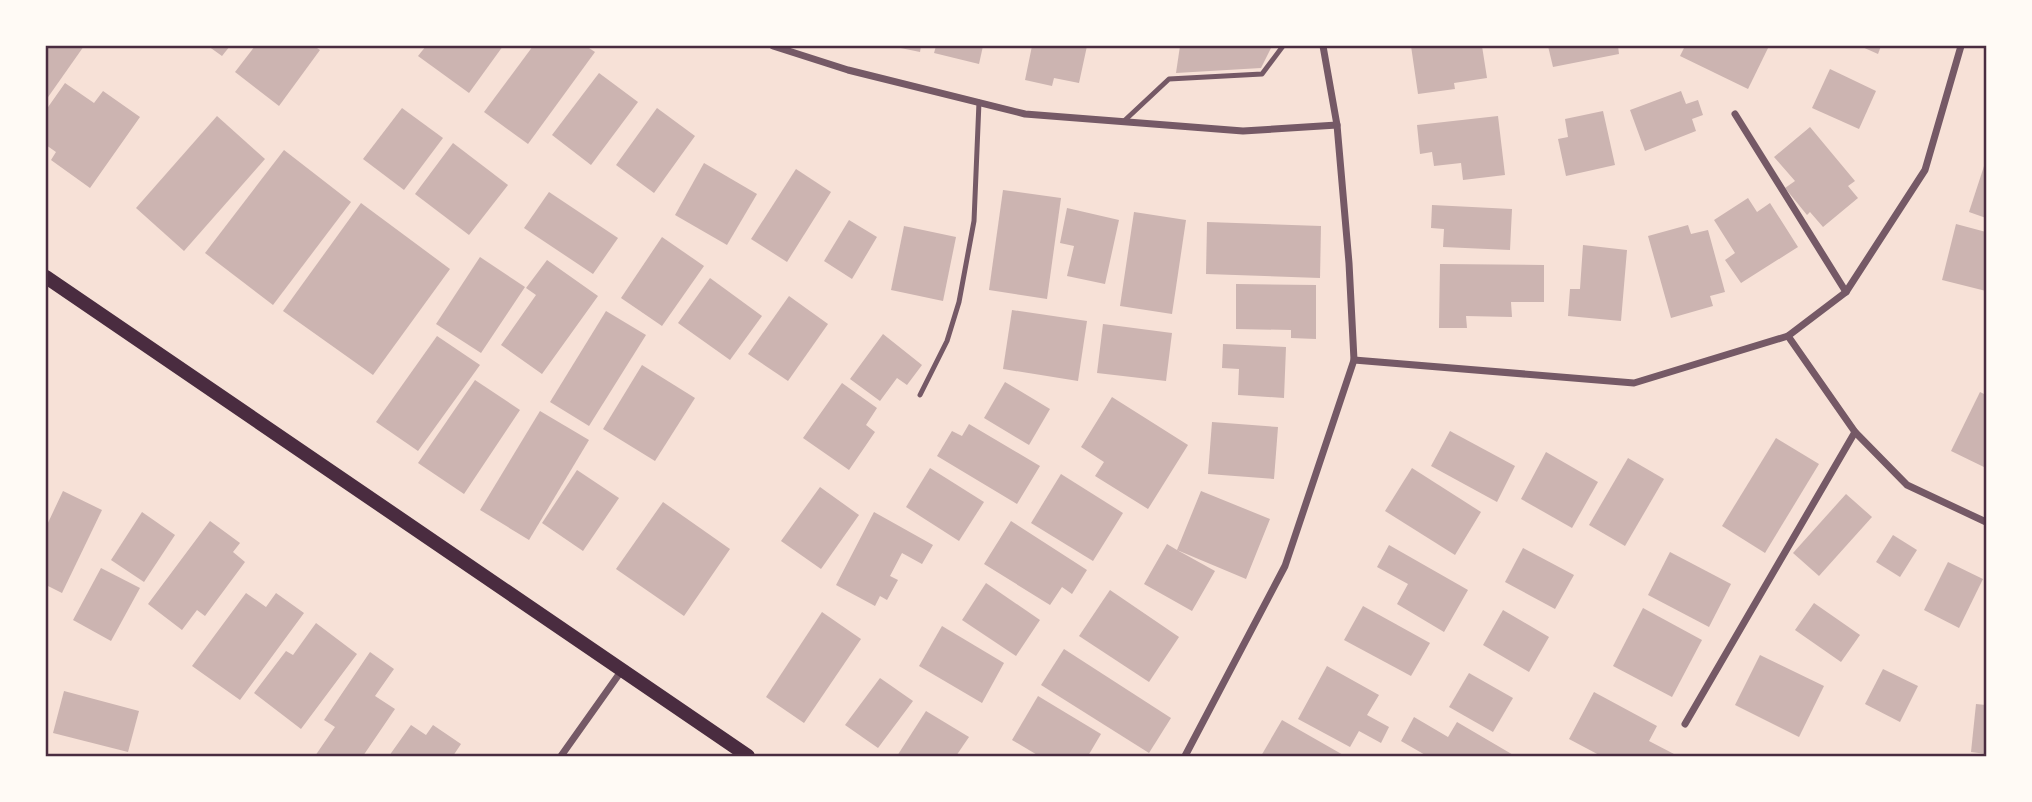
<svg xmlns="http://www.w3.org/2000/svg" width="2032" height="802" viewBox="0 0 2032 802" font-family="Commissioner,sans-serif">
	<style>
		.building { fill: #ccb4b1 }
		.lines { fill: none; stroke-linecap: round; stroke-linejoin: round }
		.service { stroke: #755966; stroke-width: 5 }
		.minor { stroke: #755966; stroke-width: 7 }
		.secondary { stroke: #4a2c40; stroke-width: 14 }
		.neatline { fill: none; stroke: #4a2c40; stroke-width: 2.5 }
	</style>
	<rect width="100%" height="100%" fill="#f7e1d7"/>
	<g class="building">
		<path d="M46,46h38l-38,54z"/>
		<path d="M208,46h22l-8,10z"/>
		<path d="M255,46h59l6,4 -41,56 -44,-34z"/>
		<path d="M426,46h77l-34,47 -51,-37z"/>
		<path d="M533,46h53l9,6 -67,92 -44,-32z"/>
		<path d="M891,46h30l-1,6z"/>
		<path d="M936,46h47l-4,18 -45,-11z"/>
		<path d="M1032,46h55l-8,37 -25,-5 -2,8 -27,-6z"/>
		<path d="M1180,46h92l-11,22 -85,5z"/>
		<path d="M1411,46h71l5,32 -33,5 1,6 -37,5z"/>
		<path d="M1548,46h70l1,8 -66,13z"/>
		<path d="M1685,46h84l-21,43 -68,-33z"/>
		<path d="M1860,46h21l-3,8z"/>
		<path d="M1830,69l46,22 -17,38 -47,-21z"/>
		<path d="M599,73l39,29 -47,63 -39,-30z"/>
		<path d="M65,83l29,20 9,-12 37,26 -50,71 -39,-28 5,-8 -10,-7v-35z"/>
		<path d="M1681,91l5,13 12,-4 5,15 -11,4 4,12 -51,20 -15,-41z"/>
		<path d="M402,108l41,30 -39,52 -41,-31z"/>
		<path d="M657,108l38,28 -41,57 -38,-28z"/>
		<path d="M1603,111l12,54 -49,11 -8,-37 10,-2 -3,-18z"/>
		<path d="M217,116l48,43 -81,92 -48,-43z"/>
		<path d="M1498,116l7,59 -42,5 -2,-17 -27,3 -2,-14 -12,2 -3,-29z"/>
		<path d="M1810,127l45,54 -7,5 10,12 -35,29 -13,-15 -3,3 -22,-27 10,-7 -21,-24z"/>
		<path d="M453,143l55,42 -39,50 -54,-41z"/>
		<path d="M284,150l67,52 -78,103 -68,-52z"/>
		<path d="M1986,160v58l-17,-6z"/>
		<path d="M704,163l53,31 -30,51 -52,-30z"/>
		<path d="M796,169l35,23 -44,70 -36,-23z"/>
		<path d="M1003,190l58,8 -14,101 -58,-9z"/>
		<path d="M549,192l69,46 -25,36 -69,-46z"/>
		<path d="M1748,198l9,14 13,-9 28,44 -57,36 -16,-23 10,-7 -21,-33z"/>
		<path d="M361,203l89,66 -77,106 -90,-64z"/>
		<path d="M1432,205l80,4 -2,41 -67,-3 1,-18 -13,-1z"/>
		<path d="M1067,208l52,12 -14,64 -38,-8 7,-30 -14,-3z"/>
		<path d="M1134,212l52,8 -14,94 -52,-8z"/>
		<path d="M849,220l28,17 -25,42 -28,-18z"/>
		<path d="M1207,222l114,4 -1,52 -114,-4z"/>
		<path d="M1956,224l30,8v59l-44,-11z"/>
		<path d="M1688,225l3,9 17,-4 17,62 -15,4 3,10 -42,12 -23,-82z"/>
		<path d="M904,226l52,11 -13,64 -52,-11z"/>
		<path d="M662,237l42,29 -42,60 -41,-28z"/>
		<path d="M1583,245l44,5 -6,71 -53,-5 2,-27h10z"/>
		<path d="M480,257l45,30 -44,66 -45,-29z"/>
		<path d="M547,260l51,36 -56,78 -41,-29 35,-50 -10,-7z"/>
		<path d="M1440,264l104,1v37h-33l1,15 -46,-1 1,12h-28z"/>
		<path d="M710,278l52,38 -32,44 -52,-37z"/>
		<path d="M1236,284l80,1v54l-25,-1v-8l-55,-1z"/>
		<path d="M789,296l39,28 -40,57 -40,-27z"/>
		<path d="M1012,310l75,11 -9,60 -75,-12z"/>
		<path d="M606,311l40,24 -57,91 -39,-24z"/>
		<path d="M1103,324l69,9 -6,48 -69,-8z"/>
		<path d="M883,334l39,31 -15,20 -10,-7 -17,23 -30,-22z"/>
		<path d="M437,336l43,29 -62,86 -42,-29z"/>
		<path d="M1223,344l63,3 -2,51 -46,-3 1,-26 -17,-1z"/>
		<path d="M642,365l53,33 -40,63 -52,-32z"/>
		<path d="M475,380l45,30 -56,84 -46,-31z"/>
		<path d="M1005,382l45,27 -21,36 -45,-27z"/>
		<path d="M842,383l35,25 -11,17 9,7 -26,38 -46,-32z"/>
		<path d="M1980,392l6,3v73l-35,-17z"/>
		<path d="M1112,397l76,48 -40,64 -53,-33 9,-14 -23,-15z"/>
		<path d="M540,411l49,29 -60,100 -49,-30z"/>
		<path d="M1212,422l66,5 -4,52 -66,-5z"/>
		<path d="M969,424l71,42 -23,38 -80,-48 15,-25 10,5z"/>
		<path d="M1450,431l65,35 -18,36 -66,-36z"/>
		<path d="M1776,438l43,26 -54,89 -43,-27z"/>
		<path d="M1546,452l52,30 -26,46 -51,-29z"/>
		<path d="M1628,458l36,21 -39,67 -36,-21z"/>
		<path d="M930,468l54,34 -25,39 -53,-34z"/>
		<path d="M1412,468l69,44 -26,43 -70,-44z"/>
		<path d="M577,470l42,28 -36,53 -41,-28z"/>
		<path d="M1061,474l62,39 -30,48 -62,-38z"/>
		<path d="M820,487l39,28 -38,54 -40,-28z"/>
		<path d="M63,491l39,19 -40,83 -16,-8v-58z"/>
		<path d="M1201,491l69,28 -24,60 -69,-29 38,21 -23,40 -48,-27 23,-40 10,6z"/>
		<path d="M1846,494l26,23 -53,59 -26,-23z"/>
		<path d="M663,502l67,47 -46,67 -68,-47z"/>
		<path d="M142,512l33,23 -31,47 -33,-22z"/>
		<path d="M874,512l59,33 -11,19 -20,-11 -12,23 8,4 -11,20 -7,-4 -5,10 -39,-21z"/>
		<path d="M210,521l30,22 -7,9 12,10 -40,54 -8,-6 -15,20 -34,-26z"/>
		<path d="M1011,521l76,49 -15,24 -10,-7 -12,18 -66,-41z"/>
		<path d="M1893,535l24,15 -17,27 -24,-15z"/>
		<path d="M1389,545l79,45 -24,42 -47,-28 11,-20 -31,-17z"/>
		<path d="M1523,548l51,27 -19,34 -50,-27z"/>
		<path d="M1670,552l61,32 -22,43 -61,-32z"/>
		<path d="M1948,562l35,17 -24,49 -35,-18z"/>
		<path d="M101,568l39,20 -29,53 -38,-21z"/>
		<path d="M986,583l54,37 -24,36 -54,-36z"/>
		<path d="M1110,590l69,47 -30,45 -70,-46z"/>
		<path d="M246,593l20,14 10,-14 28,20 -64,87 -48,-34z"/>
		<path d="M1814,603l46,32 -19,27 -46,-32z"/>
		<path d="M1363,606l67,37 -19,33 -67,-36z"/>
		<path d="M1643,608l59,32 -30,57 -59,-31z"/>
		<path d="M1503,610l46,27 -20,35 -46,-27z"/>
		<path d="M822,612l39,27 -57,84 -38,-26z"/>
		<path d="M316,623l41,31 -56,75 -47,-36 32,-42 7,4z"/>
		<path d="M942,626l62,37 -22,40 -63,-37z"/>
		<path d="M1064,649l107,69 -22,35 -108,-68z"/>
		<path d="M370,652l24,17 -19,27 20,13 -32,47h-48l20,-29 -11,-7z"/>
		<path d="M1760,655l64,31 -25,51 -64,-32z"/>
		<path d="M1327,666l52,29 -12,20 22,12 -8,16 -22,-12 -9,16 -52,-28z"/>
		<path d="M1883,669l35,17 -18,36 -35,-18z"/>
		<path d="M1469,673l44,25 -20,34 -44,-25z"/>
		<path d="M880,678l33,23 -35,47 -33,-23z"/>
		<path d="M64,691l75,20 -11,41 -75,-19z"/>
		<path d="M1594,692l63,34 -8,15 25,13 -2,2h-71l-32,-17z"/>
		<path d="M1038,696l63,38 -13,22h-49l-27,-16z"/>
		<path d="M1976,704l10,1v49l-15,-2z"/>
		<path d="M926,711l43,26 -13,19h-59z"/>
		<path d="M1414,717l34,20 9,-15 58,34h-88l-26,-15z"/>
		<path d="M1282,720l63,36h-84z"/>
		<path d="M411,725l15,10 7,-10 28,19 -8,12h-64z"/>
	</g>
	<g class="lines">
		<g class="service">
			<path d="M1123,122l46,-43 93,-5 21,-28"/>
			<path d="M920,395l27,-54 12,-39 15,-81 5,-119"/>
		</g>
		<g class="minor">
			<path d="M773,46l75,24 177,44 218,17 94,-6"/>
			<path d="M1735,114l111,178"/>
			<path d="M1788,336l67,96 52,53 79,37"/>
			<path d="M1354,360l280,23 154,-47 58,-44 79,-122 36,-124"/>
			<path d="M1685,724l170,-292"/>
			<path d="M561,756l61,-86"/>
			<path d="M1185,756l100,-190 69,-206 -5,-97 -12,-138 -14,-79"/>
		</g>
		<path class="secondary" d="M46,277l702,479"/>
	</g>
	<rect width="2032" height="802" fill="none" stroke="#fffaf5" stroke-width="94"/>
	<rect x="47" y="47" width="1938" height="708" class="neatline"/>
</svg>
